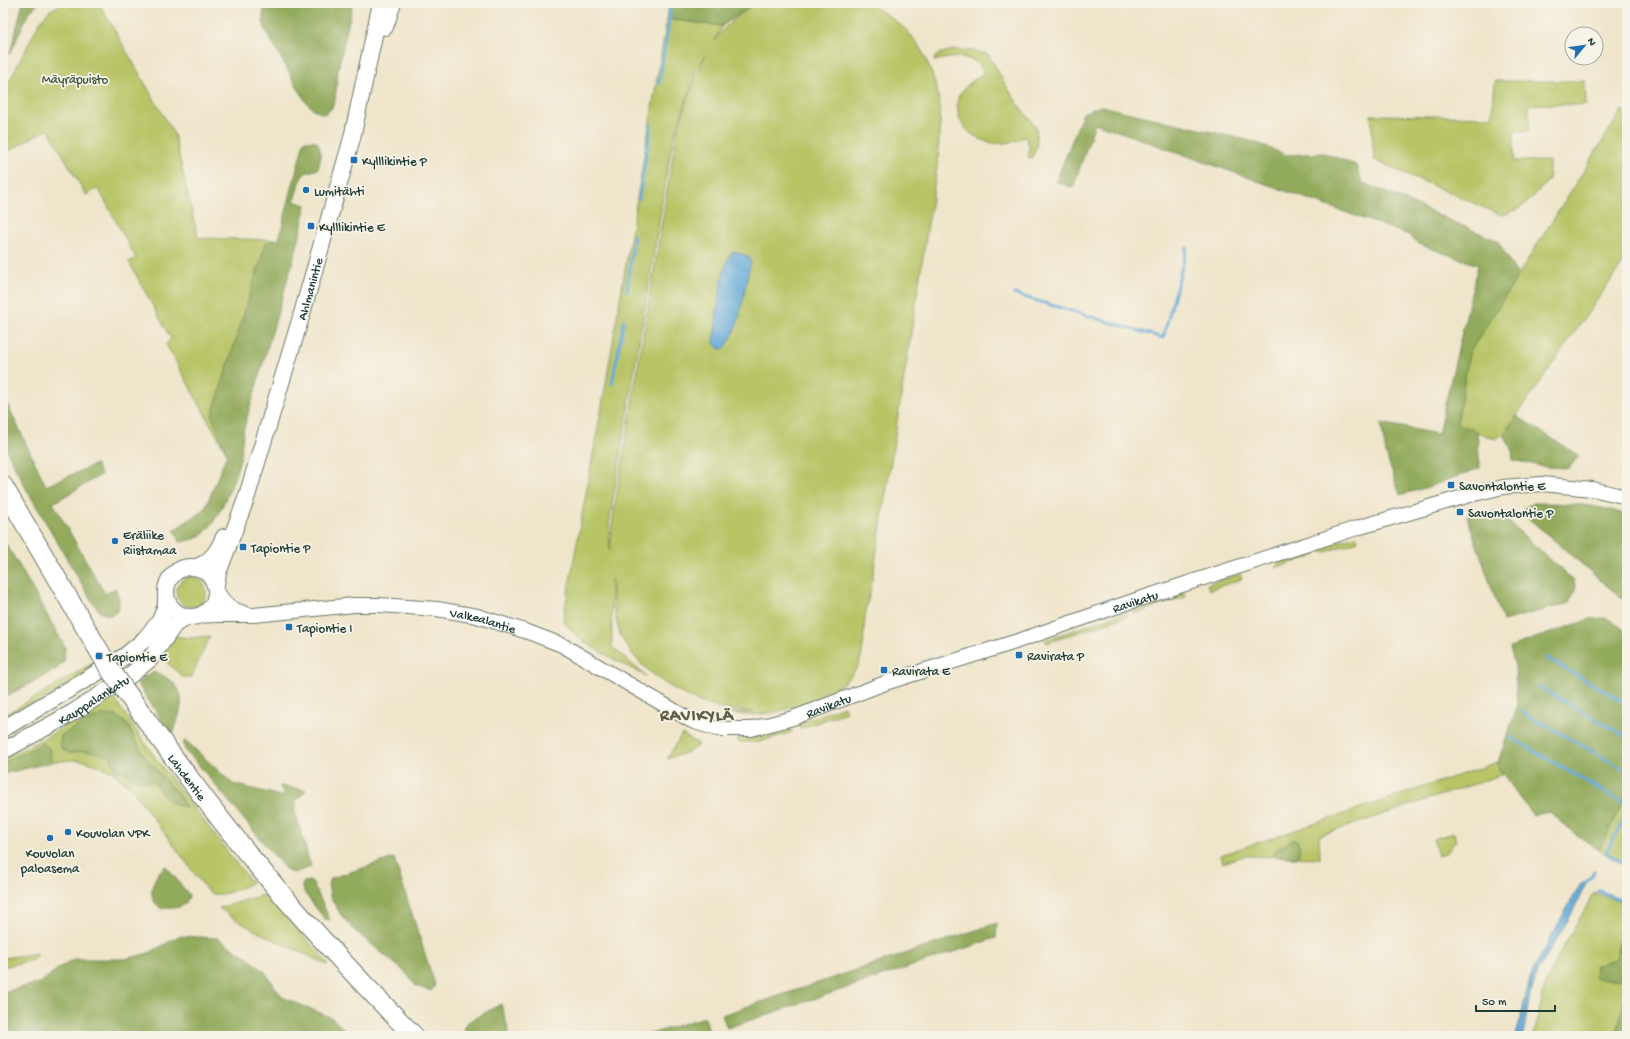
<svg xmlns="http://www.w3.org/2000/svg" width="1630" height="1039" viewBox="0 0 1630 1039" font-family="'Gochi Hand',sans-serif">
	<style>
		.green { fill: #b8c466; stroke: #6c804d; fill-rule: evenodd }
		.forest { fill: #92aa5b; stroke: #587448 }
		.water { fill: #62a9d9; stroke: #407386 }
		.lines { fill: none; stroke-linecap: round; stroke-linejoin: round }
		.stream { stroke: #62a9d9; stroke-width: 3 }
		.tertiary-casing { stroke: #687868; stroke-width: 16 }
		.secondary-casing { stroke: #687868; stroke-width: 18 }
		.trunk-casing { stroke: #687868; stroke-width: 21 }
		.tertiary { stroke: #fff; stroke-width: 14 }
		.secondary { stroke: #fff; stroke-width: 16 }
		.trunk { stroke: #fff; stroke-width: 19 }
		.trunk-bridge-casing { stroke: #687868; stroke-width: 21; stroke-linecap: butt }
		.trunk-bridge { stroke: #fff; stroke-width: 19 }
		.poi-dot { fill: #1f6fb2; stroke: #f7f3e8; stroke-width: 1.5 }
		.labels { text-anchor: middle; stroke-width: 3.5; stroke-linejoin: round; paint-order: stroke }
		.park-label { font-size: 13px; fill: #3e583e; stroke: #f7f3e8 }
		.poi-label { font-size: 13px; fill: #1f3d34; stroke: #f7f3e8; text-anchor: start }
		.street-label { font-size: 13px; fill: #1f3d34; stroke: #f7f3e8 }
		.district-label { font-size: 17px; font-weight: bold; letter-spacing: 1px; fill: #5f5e44; stroke: #f7f3e8 }
	</style>
	<rect width="100%" height="100%" fill="#f7f3e8"/>
	<filter id="ink" filterUnits="userSpaceOnUse"><feTurbulence type="fractalNoise" baseFrequency=".025" numOctaves="2"/><feDisplacementMap in="SourceGraphic" scale="8" xChannelSelector="R" yChannelSelector="G"/><feConvolveMatrix kernelMatrix="1 2 1 2 8 2 1 2 1" color-interpolation-filters="sRGB"/></filter>
	<filter id="wash" filterUnits="userSpaceOnUse"><feTurbulence type="fractalNoise" baseFrequency=".012" numOctaves="4" result="noise"/><feDisplacementMap in="SourceGraphic" scale="16" xChannelSelector="R" yChannelSelector="G"/><feGaussianBlur stdDeviation="0.9" result="paint"/><feColorMatrix in="noise" values="0 0 0 0 0 0 0 0 0 0 0 0 0 0 0 0 0 1.4 0 .05"/><feComposite in="paint" operator="in"/></filter>
	<g filter="url(#wash)">
		<rect width="100%" height="100%" fill="#efe5ca"/>
		<g class="green">
			<path d="M65,3h32l3,2 74,129 24,104 82,2 -53,214 -61,-110 5,-5 -42,-77 7,-4 -38,-70 -12,7 -38,-66 -45,25v-60l36,-71 11,-13z"/>
			<path d="M757,3h111c13,8 27,16 38,27 18,16 32,55 34,78 1,17 -2,36 -2,53l-66,421c-2,12 -6,24 -7,36 -2,15 0,33 -7,48 -16,29 -73,47 -104,49 -8,1 -17,-1 -25,-2l24,-1c-15,-2 -30,-2 -45,-7 -32,-11 -73,-38 -87,-69 -7,-17 -8,-38 -10,-57l1,68 34,29c-23,-12 -72,-34 -83,-57l42,-230 62,-370 55,7 -7,14c11,-16 26,-27 42,-37zM705,56l-17,41 -12,40 -64,387 -2,27 -1,-27 63,-381 25,-75z"/>
			<path d="M953,50l24,1 12,4 16,29 15,23 16,20 1,19 -6,14 -3,-3c2,-7 2,-14 -4,-20 -6,3 -12,5 -18,6 -20,3 -47,-10 -48,-33 -1,-4 -1,-9 0,-12 4,-10 16,-19 25,-24v-4c-9,-17 -33,-13 -49,-9l1,-4 7,-4z"/>
			<path d="M1495,81h90l1,24 -57,-1v27h-15v30h35v18c-15,17 -25,32 -48,36l-127,-55 -3,-45 121,2z"/>
			<path d="M1622,110l5,4v143l-123,177 -9,5 -38,-15 12,-71z"/>
			<path d="M1356,536l2,5 -35,12 -2,-6z"/>
			<path d="M1314,549l2,6 -41,13c6,-12 27,-14 39,-19z"/>
			<path d="M1240,574l2,5 -33,11 -2,-6z"/>
			<circle cx="191" cy="592" r="15"/>
			<path d="M1184,592l2,5 -52,17 -2,-5z"/>
			<path d="M1126,612l1,4 -80,27 -2,-3z"/>
			<path d="M174,636l15,2 21,-2 -19,41h-8l-19,-17 -2,-5z"/>
			<path d="M93,663l3,5 -93,54v-6z"/>
			<path d="M113,697l46,66 93,120c-12,5 -30,15 -43,10l-79,-106 -19,-16 -26,-10 -11,-1 -25,2 -46,12v-15l47,-24z"/>
			<path d="M844,706l2,6 -46,17 -2,-6z"/>
			<path d="M790,726l2,6 -32,10h-22v-4l25,-2z"/>
			<path d="M682,734l15,9 1,2c-8,8 -20,10 -31,14z"/>
			<path d="M1498,762l1,7 5,5 -185,62 1,22 -76,-2 -21,7 -2,-8z"/>
			<path d="M1627,793v74l-28,-17z"/>
			<path d="M1454,833l2,8 -11,13 -7,2 -5,-17z"/>
			<path d="M1594,893l31,9 -9,58 -21,6v12l32,2v10l-11,46h-82l10,-48 11,-26z"/>
			<path d="M266,894l62,69 -1,2c-38,-20 -73,-31 -108,-57z"/>
			<path d="M38,953l-1,3 -5,4 -29,7v-9z"/>
		</g>
		<g class="forest">
			<path d="M23,3h16l-10,9 -19,42z"/>
			<path d="M265,3l34,2 1,-2h53l-15,66 -3,32 -4,8 -5,5c-10,-1 -16,-7 -22,-15l-36,-64c-6,-12 -6,-19 -3,-32z"/>
			<path d="M669,3h86l-33,23 -55,-7z"/>
			<path d="M1101,106l154,36 31,13 38,-2 32,12 6,17 136,59 20,35 -49,77 -12,71 20,7 3,37 -55,20 -25,7 -14,-41 -5,-31 57,11 40,-169 -60,-21 -9,-9 -314,-112 -22,65 -17,-7 27,-68z"/>
			<path d="M304,141h12c7,9 5,17 2,28l-13,4 -5,7 -6,21 12,4 -7,35 -55,188c-2,10 -2,21 -4,31 -5,20 -23,68 -41,78 -6,3 -13,4 -19,5l-6,-12 31,-21 22,-55 -15,-38 54,-173 13,-4z"/>
			<path d="M3,395l43,91 50,-22 5,11 -48,28 52,91 11,-6 3,12 -1,11 -7,4 -10,-2 -8,-10 -69,-118 -21,-42z"/>
			<path d="M1517,416l62,40 -10,12 -22,-1 -34,-7 -1,-9 -8,-17z"/>
			<path d="M1533,503c31,0 64,1 94,12v88l-100,-86 -3,-5 1,-4z"/>
			<path d="M1493,512l9,4 71,64 3,8 -7,15 -66,18 -36,-105z"/>
			<path d="M3,539l17,28 45,80 -1,14 -7,8 -54,29z"/>
			<path d="M1606,618l10,5 11,10v160l-28,57 -32,-22 -17,-16 -17,3 -34,-46 -1,-7 19,-55 -2,-40 -5,-20 80,-28z"/>
			<path d="M155,672c7,2 10,5 16,9 18,14 8,33 3,51l-5,-1 -32,-48 8,-7z"/>
			<path d="M102,715l15,1 10,8 16,30 33,38 10,15c-15,0 -25,-13 -32,-25l-22,-2 -5,-7 -11,-3 -5,-13c-17,-6 -24,-7 -42,-4l-8,-5 -1,-6 1,-7 7,-3 12,-8z"/>
			<path d="M185,740l48,44 52,13 -5,-11 26,4 -10,11 -1,11 16,55 -17,6 -7,-2 -90,-108 -10,-10 -4,-8z"/>
			<path d="M43,743l6,5 3,14 -49,12v-11z"/>
			<path d="M1291,840h6c3,6 3,10 1,16l-18,1 -6,-2 -1,-3z"/>
			<path d="M394,858l41,127 -4,6 -15,-5 -11,-14 -51,-42 -13,-15 -11,-19 -2,-13 4,-5z"/>
			<path d="M166,866l23,29c-3,15 -14,12 -28,14 -2,-3 -6,-5 -7,-8 -6,-10 2,-29 12,-35z"/>
			<path d="M310,881l3,2 17,37 -5,-1 -20,-25 -3,-9 2,-3z"/>
			<path d="M1625,902l2,1v77l-33,-2 1,-12 21,-6z"/>
			<path d="M997,923l-1,15 -269,90 -5,-13z"/>
			<path d="M179,936l38,2 29,18 19,16 17,25 50,21 19,18h-348v-44l36,-9 9,-6 12,-10 14,-8h51l24,-6z"/>
			<path d="M1627,990v46h-11z"/>
			<path d="M501,1004l9,32h-43l-3,-8 4,-6z"/>
			<path d="M705,1017l5,19h-66z"/>
		</g>
		<g class="water">
			<path d="M735,252l13,4 3,6c-8,29 -8,60 -26,86l-6,1 -5,-6c1,-17 7,-81 18,-90z"/>
			<path d="M1585,881v5l-15,31 -32,53 -8,25 -7,41h-7l14,-57 7,-17 43,-77z"/>
		</g>
		<g class="lines">
			<g class="stream">
				<path d="M659,84l10,-62 1,-19"/>
				<path d="M639,199l12,-74"/>
				<path d="M627,291l7,-55"/>
				<path d="M1014,294l149,44 24,-90"/>
				<path d="M612,384l12,-64"/>
				<path d="M1545,657l82,47"/>
				<path d="M1537,686l90,51"/>
				<path d="M1523,712l10,8 11,4 83,47"/>
				<path d="M1510,737l117,68"/>
				<path d="M1627,813l-21,39 21,14"/>
				<path d="M1583,885l8,-8 3,-6"/>
				<path d="M1599,891l28,11"/>
			</g>
		</g>
	</g>
	<g filter="url(#ink)">
		<g class="lines">
			<g class="tertiary-casing">
				<g id="tertiary">
					<path d="M217,591c6,12 14,19 27,22"/>
					<path id="s1" d="M199,616l17,-1h38l100,-10h25l58,4 40,7 51,16 34,13 130,76 25,8h34l42,-11 95,-36 127,-40 112,-39 230,-75 113,-33 33,-8 39,-3 50,5 35,8"/>
				</g>
			</g>
			<g class="secondary-casing">
				<g id="secondary">
					<path d="M385,27l8,-24"/>
					<circle cx="191" cy="592" r="25"/>
					<path d="M196,567c15,-4 22,-17 28,-30"/>
					<path id="s2" d="M216,584l2,-11 28,-74 55,-182 51,-179 29,-135"/>
					<path d="M3,729l122,-73 19,-16 16,-19 6,-16v-8"/>
					<path id="s3" d="M3,751l69,-38 56,-36 22,-18 25,-35 13,-7"/>
				</g>
			</g>
			<g class="trunk-casing">
				<g id="trunk">
					<path d="M3,486l78,134"/>
					<path id="s4" d="M147,721c37,51 75,102 116,151 47,57 99,111 151,164"/>
				</g>
			</g>
			<use href="#tertiary" class="tertiary"/>
			<use href="#secondary" class="secondary"/>
			<use href="#trunk" class="trunk"/>
			<g class="trunk-bridge-casing">
				<path id="trunk-bridge" d="M81,620l30,51 36,50"/>
			</g>
			<use href="#trunk-bridge" class="trunk-bridge"/>
		</g>
	</g>
	<g class="poi-dot">
		<rect x="350" y="156" width="8" height="8" rx="2"/>
		<circle cx="306" cy="190" r="4"/>
		<rect x="307" y="222" width="8" height="8" rx="2"/>
		<rect x="1447" y="481" width="8" height="8" rx="2"/>
		<rect x="1456" y="508" width="8" height="8" rx="2"/>
		<circle cx="115" cy="541" r="4"/>
		<rect x="239" y="543" width="8" height="8" rx="2"/>
		<rect x="285" y="623" width="8" height="8" rx="2"/>
		<rect x="1015" y="651" width="8" height="8" rx="2"/>
		<rect x="95" y="652" width="8" height="8" rx="2"/>
		<rect x="880" y="666" width="8" height="8" rx="2"/>
		<circle cx="68" cy="832" r="4"/>
		<circle cx="50" cy="838" r="4"/>
	</g>
	<g class="labels">
		<g class="park-label">
			<text x="75" y="83">Mäyräpuisto</text>
		</g>
		<g class="poi-label">
			<text x="362" y="165">Kylllikintie P</text>
			<text x="314" y="195">Lumitähti</text>
			<text x="319" y="231">Kylllikintie E</text>
			<text x="1459" y="490">Savontalontie E</text>
			<text x="1468" y="517">Savontalontie P</text>
			<text x="123" y="539">Eräliike<tspan x="123" dy="15">Riistamaa</tspan></text>
			<text x="251" y="552">Tapiontie P</text>
			<text x="297" y="632">Tapiontie I</text>
			<text x="1027" y="660">Ravirata P</text>
			<text x="107" y="661">Tapiontie E</text>
			<text x="892" y="675">Ravirata E</text>
			<text x="76" y="837">Kouvolan VPK</text>
			<text x="50" y="857" text-anchor="middle">Kouvolan<tspan x="50" dy="15">paloasema</tspan></text>
		</g>
		<g class="street-label">
			<text dy="5" stroke="none"><textPath href="#s2" startOffset="310">Ahlmanintie</textPath></text>
			<text dy="5" stroke="none"><textPath href="#s1" startOffset="985">Ravikatu</textPath></text>
			<text dy="5" stroke="none"><textPath href="#s1" startOffset="286">Valkealantie</textPath></text>
			<text dy="5" stroke="none"><textPath href="#s3" startOffset="104">Kauppalankatu</textPath></text>
			<text dy="5" stroke="none"><textPath href="#s1" startOffset="661">Ravikatu</textPath></text>
			<text dy="5" stroke="none"><textPath href="#s4" startOffset="69">Lahdentie</textPath></text>
		</g>
		<g class="district-label">
			<text x="697" y="720">RAVIKYLÄ</text>
		</g>
	</g>
	<rect width="1630" height="1039" fill="none" stroke="#f7f3e8" stroke-width="16"/>
	<g transform="translate(1584 46) rotate(61)"><circle r="19" fill="#f7f3e8" stroke="#a1aaa0"/>
	<path d="M0-3L7 15L0 10L-7 15Z" fill="#1f6fb2"/>
	<text y="-6" font-size="11" font-weight="bold" text-anchor="middle" fill="#1f3d34">N</text>
	</g>
	<path d="M1476 1005v6h79v-6" fill="none" stroke="#1f3d34" stroke-width="2"/>
	<text x="1482" y="1005" font-size="12" fill="#1f3d34" stroke="#f7f3e8" stroke-width="3" paint-order="stroke">50 m</text>
</svg>
